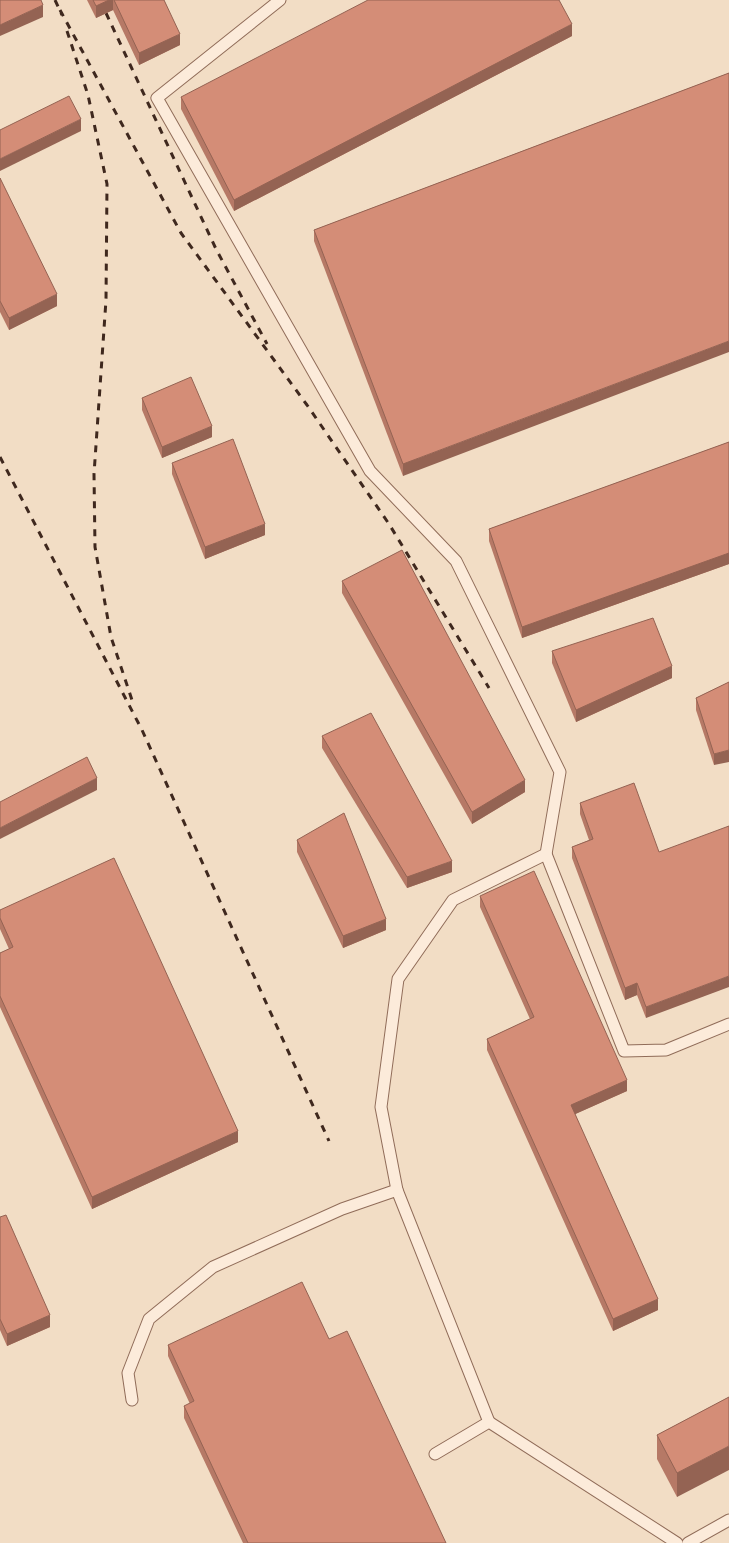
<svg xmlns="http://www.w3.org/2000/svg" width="729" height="1543" viewBox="0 0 729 1543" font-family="'Noto Serif',serif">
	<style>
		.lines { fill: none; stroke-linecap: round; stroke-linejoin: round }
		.lane-casing { stroke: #906c59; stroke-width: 13 }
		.lane { stroke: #fcebda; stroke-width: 11 }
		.rail { stroke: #3f281e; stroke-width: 3; stroke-dasharray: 7 7; stroke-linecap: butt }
		.wall { fill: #b67966 }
		.shaded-wall { fill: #946353 }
		.building { fill: #d48d77; stroke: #946353 }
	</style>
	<rect width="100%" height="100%" fill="#f2ddc5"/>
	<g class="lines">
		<g class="lane-casing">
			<g id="lane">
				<path d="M280,0l-123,98 213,373 86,90 104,211 -14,82"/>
				<path d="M397,1190l-16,-83 17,-128 55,-79 93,-46 78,197 42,-1 63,-26"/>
				<path d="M132,1400l-4,-27 21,-54 64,-52 129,-58 55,-19 92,232"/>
				<path d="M435,1454l54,-32 188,121"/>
				<path d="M688,1543l41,-23"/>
			</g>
		</g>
		<use href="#lane" class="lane"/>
		<g class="rail">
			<path d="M55,0l7,15"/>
			<path d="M60,10l121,223 126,172 82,119 100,164"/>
			<path d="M106,13l110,236 51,95"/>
			<path d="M67,31l21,64 19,89 -1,116 -12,174 1,73 16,90 23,69"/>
			<path d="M0,457l142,273 187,411"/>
		</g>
	</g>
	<g class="wall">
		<path d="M87,0h77l16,45 -41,20 -26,-55 -17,8z"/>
		<path d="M572,36l-338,175 -53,-102v-12z"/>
		<path d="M729,73l-326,403 -89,-235v-11z"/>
		<path d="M0,178l57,128 -48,24 -9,-18z"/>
		<path d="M142,398l70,39 -50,21 -20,-48z"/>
		<path d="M729,442v122l-207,74 -33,-97v-12z"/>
		<path d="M172,463l93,72 -60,24 -33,-85z"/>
		<path d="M342,581l183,211 -53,32 -130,-231z"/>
		<path d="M552,651l120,27 -96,44 -24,-59z"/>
		<path d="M729,682l-15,83 -18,-55v-12z"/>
		<path d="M322,736l130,136 -45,16 -85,-140z"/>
		<path d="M580,803l79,49 -13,166 -9,-23 -12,5 -53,-142v-11l17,-7 -9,-26z"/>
		<path d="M297,840l89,90 -43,18 -46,-96z"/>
		<path d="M480,896l147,195 -52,23 83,196 -45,21 -126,-281v-11l43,-20 -50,-112z"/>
		<path d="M0,910l238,232 -146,67 -92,-202v-54l9,-4 -9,-20z"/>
		<path d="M0,1217l50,110 -43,19 -7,-16z"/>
		<path d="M329,1339l117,204h-203l-59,-125v-12l6,-2 -22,-48v-11z"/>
		<path d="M729,1397l-52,100 -20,-38v-24z"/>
	</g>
	<g class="shaded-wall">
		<path d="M109,0h4v10l-17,8v-12z"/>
		<path d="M43,5v12l-43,19v-11z"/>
		<path d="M572,24v12l-338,175v-11z"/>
		<path d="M180,34v11l-41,20v-12z"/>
		<path d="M81,119v12l-81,40v-12z"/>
		<path d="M57,294v12l-48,24v-12z"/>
		<path d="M729,341v11l-326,124v-12z"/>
		<path d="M212,426v11l-50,21v-11z"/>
		<path d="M265,524v11l-60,24v-12z"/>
		<path d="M729,553v11l-207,74v-11z"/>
		<path d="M672,666v12l-96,44v-12z"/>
		<path d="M729,750v12l-15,3v-11z"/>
		<path d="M97,778v12l-97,49v-11z"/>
		<path d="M525,780v12l-53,32v-12z"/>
		<path d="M452,861v11l-45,16v-11z"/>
		<path d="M386,919v11l-43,18v-12z"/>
		<path d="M729,976v11l-83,31v-11z"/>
		<path d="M637,983v12l-12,5v-12z"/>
		<path d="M627,1080v11l-56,25v-11z"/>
		<path d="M238,1131v11l-146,67v-12z"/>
		<path d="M658,1299v11l-45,21v-12z"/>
		<path d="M50,1315v12l-43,19v-12z"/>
		<path d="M729,1446v24l-52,27v-24z"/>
	</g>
	<g class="building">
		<path d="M0,0h41l2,5 -43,20z"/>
		<path d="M93,0h16l-13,6z"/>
		<path d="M114,0h50l16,34 -41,19z"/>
		<path d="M368,0h191l13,24 -338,176 -53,-103z"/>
		<path d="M729,73v268l-326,123 -89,-234z"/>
		<path d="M69,96l12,23 -81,40v-29z"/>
		<path d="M0,178l57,116 -48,24 -9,-17z"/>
		<path d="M191,377l21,49 -50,21 -20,-49z"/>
		<path d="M233,439l32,85 -60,23 -33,-84z"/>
		<path d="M729,442v111l-207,74 -33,-98z"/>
		<path d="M402,550l123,230 -53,32 -130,-231z"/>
		<path d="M653,618l19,48 -96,44 -24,-59z"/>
		<path d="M729,682v68l-15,4 -18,-56z"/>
		<path d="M371,713l81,148 -45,16 -85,-141z"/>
		<path d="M87,757l10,21 -97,50v-26z"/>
		<path d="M634,783l25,69 70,-26v150l-83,31 -9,-24 -12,5 -53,-141 21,-8 -13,-36z"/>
		<path d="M344,813l42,106 -43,17 -46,-96z"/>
		<path d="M114,858l124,273 -146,66 -92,-201v-43l13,-6 -13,-29v-8z"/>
		<path d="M534,871l93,209 -56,25 87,194 -45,20 -126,-280 47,-22 -54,-121z"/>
		<path d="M6,1215l44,100 -43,19 -7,-15v-102z"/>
		<path d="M302,1282l27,57 18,-8 99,212h-198l-64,-137 10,-5 -26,-56z"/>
		<path d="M729,1397v49l-52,27 -20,-38z"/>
	</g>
</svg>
